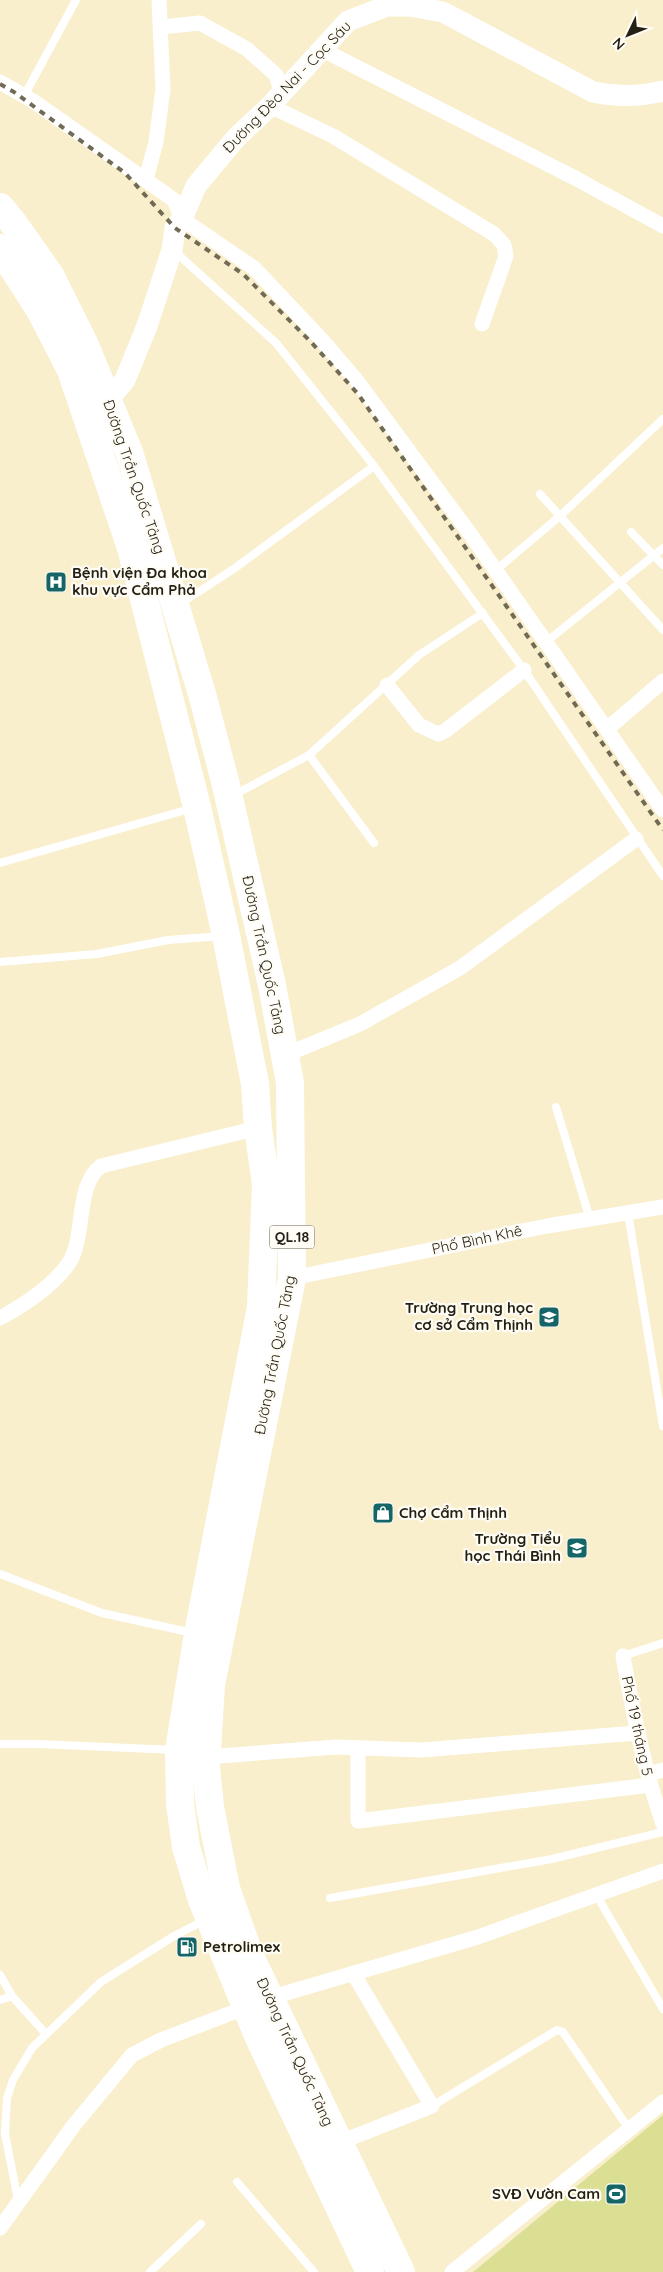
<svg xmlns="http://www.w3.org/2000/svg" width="663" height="2272" viewBox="0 0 663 2272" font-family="Quicksand,sans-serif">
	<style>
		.green { fill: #dbdf94 }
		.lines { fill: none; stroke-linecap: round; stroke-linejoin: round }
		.lane { stroke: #fff; stroke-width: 8 }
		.street { stroke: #fff; stroke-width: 15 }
		.secondary { stroke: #fff; stroke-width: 21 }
		.highway { stroke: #fff; stroke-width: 28 }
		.rail { stroke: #716a55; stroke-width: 4; stroke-dasharray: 6 6; stroke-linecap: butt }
		.labels { text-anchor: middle; stroke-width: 4.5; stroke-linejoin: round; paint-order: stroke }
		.shield { fill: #fefcf5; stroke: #656156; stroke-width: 1 }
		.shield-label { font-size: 14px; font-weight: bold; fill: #231f12 }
		.street-label { font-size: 15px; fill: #231f12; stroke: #fefcf5 }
		.poi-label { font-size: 15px; font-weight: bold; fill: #231f12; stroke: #fefcf5; text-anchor: start }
	</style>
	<rect width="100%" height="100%" fill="#f9efcc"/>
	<path class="green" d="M663,2115v157h-190z"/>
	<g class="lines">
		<g class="lane">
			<path d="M24,96l52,-96"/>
			<path d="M173,250l103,93 98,123 150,204 139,206"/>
			<path d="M540,494l123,136"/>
			<path d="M631,532l32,33"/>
			<path d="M496,570l64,-54 103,-97"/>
			<path d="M180,604l55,-36 139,-102"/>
			<path d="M546,642l117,-94"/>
			<path d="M309,755l65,88"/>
			<path d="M232,796l77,-41 110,-100 64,-42"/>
			<path d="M0,863l193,-55"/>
			<path d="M0,962l97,-8 71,-14 54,-4"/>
			<path d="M556,1107l34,112"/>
			<path d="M628,1213l35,213"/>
			<path d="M0,1574l102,39 91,20"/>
			<path d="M623,1656l40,-13"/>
			<path d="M0,1744h39l136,6"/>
			<path d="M597,1896l66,113"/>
			<path d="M330,1898l222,-39 111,-27"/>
			<path d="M0,1975l12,21"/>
			<path d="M0,2000l12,-4 33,37"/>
			<path d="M432,2106l125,-76 6,2 66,97"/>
			<path d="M237,2182l77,90"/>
			<path d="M18,2200l-13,-66 2,-36 6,-18 19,-32 69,-66 73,-46 31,-16"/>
			<path d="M150,2272l51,-48"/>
		</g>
		<g class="street">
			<path d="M161,27l39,-4 47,26 29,26 6,19"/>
			<path d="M321,49l254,129 88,48"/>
			<path d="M0,82l33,19 141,99 8,19 72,49 67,71 36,42 114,154 192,275"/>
			<path d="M270,106l63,30 161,98 10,11 2,11 -24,68"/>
			<path d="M146,179l10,-37 7,-53 -4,-89"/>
			<path d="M387,685l32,40 19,9 7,-3 79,-61"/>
			<path d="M607,729l56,-48"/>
			<path d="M285,1055l75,-31 100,-56 176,-129"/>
			<path d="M292,1278l255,-52 116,-19"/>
			<path d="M0,1318c24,-13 53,-32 69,-55 17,-27 6,-78 32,-97l157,-38"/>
			<path d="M623,1656c10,57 21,113 40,168"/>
			<path d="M358,1748v73l292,-36"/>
			<path d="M206,1757l130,-10 85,3 216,-17"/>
			<path d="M648,1774l15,-4"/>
			<path d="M269,1998l209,-61 185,-66"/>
			<path d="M338,2143l94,-37 -79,-133"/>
			<path d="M0,2228l74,-103 58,-70 29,-15 86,-33"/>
			<path d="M452,2272l211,-170"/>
		</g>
		<path class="secondary" d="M108,400l17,-20 22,-54 25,-76 3,-22 7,-9 14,-33 40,-48 34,-32 78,-85 39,-15h23l33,6 150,80c24,5 46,5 70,-1"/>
		<g class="highway">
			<path d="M0,207l14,17 36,51 34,68 45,109 73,242 23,87 47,204 18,98 2,195 -81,407 -5,82 4,40 16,81 23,66 152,318"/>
			<path d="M0,248l40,62 31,60 60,178 66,259 29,128 29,149 3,44 8,56 -5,123 -63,327 -19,116 1,54 6,43 16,53 57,138 111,234"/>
		</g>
		<path class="rail" d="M0,84l14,8 111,81 50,55 68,46 68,68 47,52 305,436"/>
	</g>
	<defs>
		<g id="hospital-square" transform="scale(1.125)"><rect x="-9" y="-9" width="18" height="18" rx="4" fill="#166566" stroke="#fefcf5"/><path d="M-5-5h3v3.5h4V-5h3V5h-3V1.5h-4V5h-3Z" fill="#fff"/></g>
		<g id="school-square" transform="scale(1.125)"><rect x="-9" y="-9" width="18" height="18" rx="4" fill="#166566" stroke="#fefcf5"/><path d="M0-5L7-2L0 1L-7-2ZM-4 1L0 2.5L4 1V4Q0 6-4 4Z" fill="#fff"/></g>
		<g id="shop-square" transform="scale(1.125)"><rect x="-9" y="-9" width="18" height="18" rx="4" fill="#166566" stroke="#fefcf5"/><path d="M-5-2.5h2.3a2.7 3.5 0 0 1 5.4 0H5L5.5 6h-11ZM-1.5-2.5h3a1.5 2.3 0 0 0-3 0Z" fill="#fff"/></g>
		<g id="fuel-square" transform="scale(1.125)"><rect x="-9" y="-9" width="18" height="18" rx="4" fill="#166566" stroke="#fefcf5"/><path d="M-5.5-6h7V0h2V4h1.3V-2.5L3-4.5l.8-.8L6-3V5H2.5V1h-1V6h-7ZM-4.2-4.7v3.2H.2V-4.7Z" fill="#fff"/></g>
		<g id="stadium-square" transform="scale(1.125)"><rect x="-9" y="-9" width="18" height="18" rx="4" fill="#166566" stroke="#fefcf5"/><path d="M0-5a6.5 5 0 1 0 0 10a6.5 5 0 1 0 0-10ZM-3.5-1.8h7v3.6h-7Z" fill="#fff"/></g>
	</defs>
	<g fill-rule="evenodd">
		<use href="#hospital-square" x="56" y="582"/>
		<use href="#school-square" x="549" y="1317"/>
		<use href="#shop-square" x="383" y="1513"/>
		<use href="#school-square" x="577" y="1548"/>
		<use href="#fuel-square" x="187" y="1947"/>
		<use href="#stadium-square" x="616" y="2194"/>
	</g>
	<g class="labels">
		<rect class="shield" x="269.5" y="1225.5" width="45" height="23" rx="4"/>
		<g class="shield-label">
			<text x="292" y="1242">QL.18</text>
		</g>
		<g class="street-label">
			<text transform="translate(287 87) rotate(-46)" y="5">Đường Đèo Nai - Cọc Sáu</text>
			<text transform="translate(134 477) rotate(71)" y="5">Đường Trần Quốc Tảng</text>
			<text transform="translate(264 955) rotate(78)" y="5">Đường Trần Quốc Tảng</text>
			<text transform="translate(477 1240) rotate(-12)" y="5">Phố Bình Khê</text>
			<text transform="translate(275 1355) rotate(-79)" y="5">Đường Trần Quốc Tảng</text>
			<text transform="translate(637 1726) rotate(78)" y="5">Phố 19 tháng 5</text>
			<text transform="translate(295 2052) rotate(65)" y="5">Đường Trần Quốc Tảng</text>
		</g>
		<g class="poi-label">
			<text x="72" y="578">Bệnh viện Đa khoa<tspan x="72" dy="17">khu vực Cẩm Phả</tspan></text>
			<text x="533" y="1313" text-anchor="end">Trường Trung học<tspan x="533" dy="17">cơ sở Cẩm Thịnh</tspan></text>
			<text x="399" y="1518">Chợ Cẩm Thịnh</text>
			<text x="561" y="1544" text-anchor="end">Trường Tiểu<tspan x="561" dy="17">học Thái Bình</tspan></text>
			<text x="203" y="1952">Petrolimex</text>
			<text x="600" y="2199" text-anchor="end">SVĐ Vườn Cam</text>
		</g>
	</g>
	<g transform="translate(628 35) rotate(227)" stroke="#fefcf5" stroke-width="4" paint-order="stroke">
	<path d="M0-4L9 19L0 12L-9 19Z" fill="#231f12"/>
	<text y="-8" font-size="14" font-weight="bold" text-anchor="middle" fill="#231f12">N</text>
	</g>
</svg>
